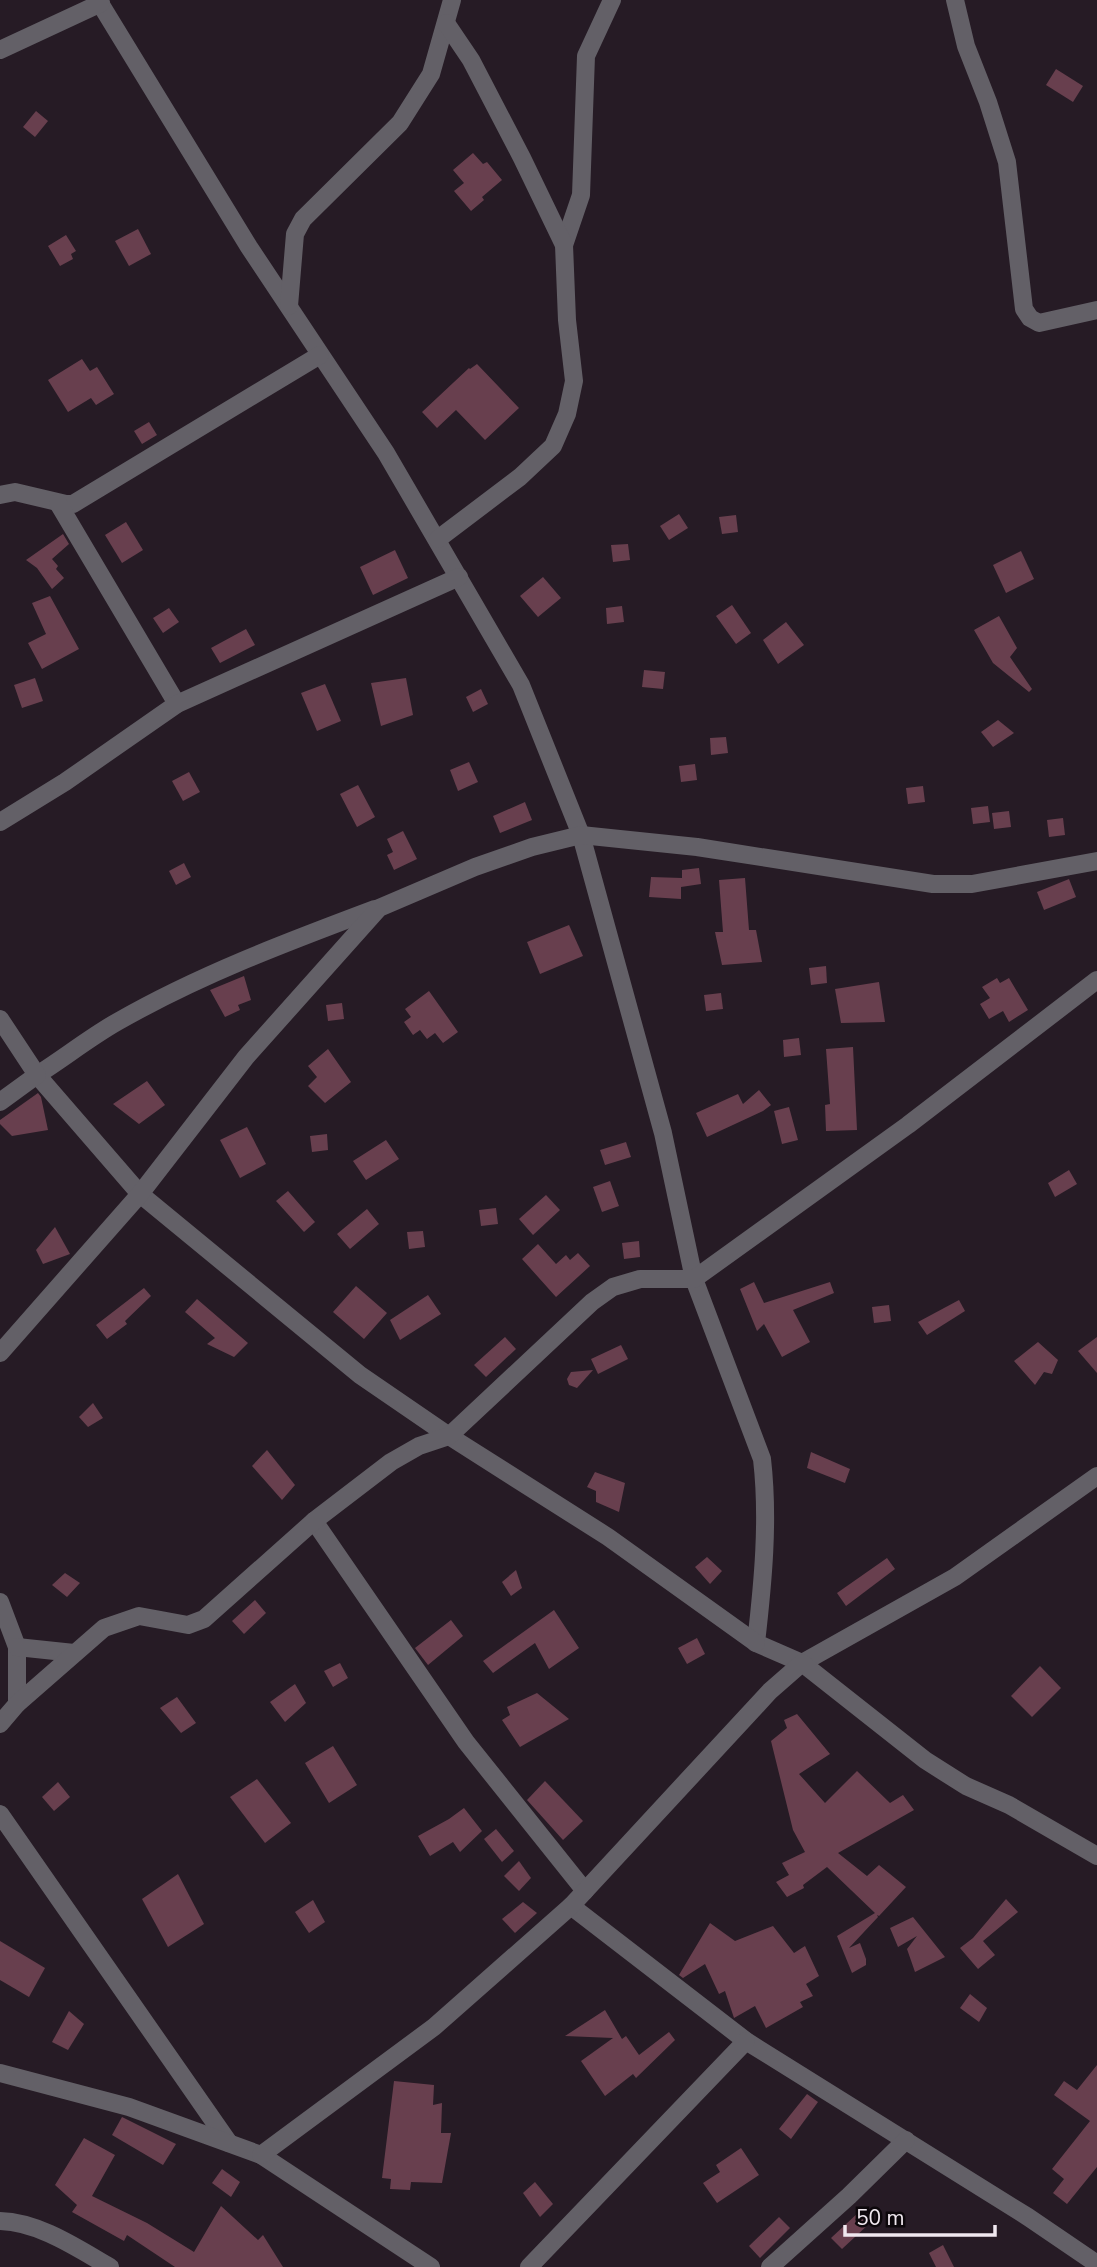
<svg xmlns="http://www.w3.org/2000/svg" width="1097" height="2267" viewBox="0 0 1097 2267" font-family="'Nunito Sans',sans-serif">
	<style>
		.building { fill: #683f4e }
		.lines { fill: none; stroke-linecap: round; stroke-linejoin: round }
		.minor { stroke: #636067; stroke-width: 18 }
	</style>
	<rect width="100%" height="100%" fill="#261b25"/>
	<g class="building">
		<path d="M1056,69l27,17 -10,16 -27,-17z"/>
		<path d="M36,111l12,10 -13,16 -12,-10z"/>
		<path d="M473,153l10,11 4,-2 15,18 -20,17 2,3 -13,11 -17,-20 10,-8 -11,-13z"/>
		<path d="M138,229l13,25 -22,12 -14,-25z"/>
		<path d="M66,235l10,16 -5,3 2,5 -13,7 -12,-20z"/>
		<path d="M82,359l8,12 7,-4 17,27 -18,11 -5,-7 -23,14 -20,-32z"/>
		<path d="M477,364l42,44 -34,32 -29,-30 -19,18 -15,-16 47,-44 1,1z"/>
		<path d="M149,422l8,13 -15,9 -8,-13z"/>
		<path d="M679,514l9,14 -19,12 -9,-14z"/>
		<path d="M736,515l2,17 -16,2 -3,-17z"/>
		<path d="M126,522l17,28 -21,13 -17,-28z"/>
		<path d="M63,534l6,10 -17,15 6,7 -2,3 8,9 -12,11 -15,-21 -11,-8z"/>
		<path d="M628,544l2,16 -17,2 -2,-17z"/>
		<path d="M395,550l13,28 -35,17 -13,-28z"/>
		<path d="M1021,551l13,28 -28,14 -13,-28z"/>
		<path d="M543,577l18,21 -23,19 -18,-21z"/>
		<path d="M50,596l29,53 -37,20 -14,-26 18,-9 -14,-31z"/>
		<path d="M732,605l19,28 -15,11 -20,-28z"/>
		<path d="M622,606l2,16 -17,2 -1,-16z"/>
		<path d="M169,608l10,14 -16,11 -10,-15z"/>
		<path d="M999,616l18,32 -7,9 22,32 -3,3 -36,-29 -19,-33z"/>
		<path d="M786,622l18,23 -26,19 -15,-24z"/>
		<path d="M246,629l9,16 -35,18 -9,-15z"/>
		<path d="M644,670l21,2 -2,17 -21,-2z"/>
		<path d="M35,678l8,23 -21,7 -8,-23z"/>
		<path d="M406,678l7,37 -32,11 -10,-43z"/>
		<path d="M325,684l16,37 -24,10 -16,-38z"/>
		<path d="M481,689l7,15 -15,8 -7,-15z"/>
		<path d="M998,720l16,13 -21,14 -12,-15z"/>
		<path d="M726,737l2,16 -17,2 -1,-17z"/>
		<path d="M469,762l9,20 -20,9 -8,-21z"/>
		<path d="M695,764l2,16 -16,2 -2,-16z"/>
		<path d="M189,772l11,20 -17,9 -11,-20z"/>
		<path d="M358,785l17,32 -18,10 -17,-33z"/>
		<path d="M923,786l2,16 -17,2 -2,-16z"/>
		<path d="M525,802l7,18 -32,13 -7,-17z"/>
		<path d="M988,806l2,16 -17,2 -2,-16z"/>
		<path d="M1009,811l2,16 -17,2 -2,-16z"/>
		<path d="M1063,818l2,17 -16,2 -2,-17z"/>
		<path d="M403,831l14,28 -23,11 -7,-15 6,-3 -6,-13z"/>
		<path d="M184,863l7,14 -15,8 -7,-14z"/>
		<path d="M699,868l2,16 -20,3v12l-32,-2 2,-20 31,1v-8z"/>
		<path d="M745,878l4,52h7l6,32 -40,3 -7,-33h8l-4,-52z"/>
		<path d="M1069,879l7,18 -32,13 -7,-18z"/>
		<path d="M569,925l14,31 -43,18 -13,-32z"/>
		<path d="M826,966l1,17 -16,2 -2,-17z"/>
		<path d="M244,976l7,24 -13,5 2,5 -15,7 -15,-27z"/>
		<path d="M997,978l3,5 9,-5 19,32 -19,12 -6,-11 -14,8 -9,-15 10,-6 -8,-11z"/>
		<path d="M879,982l6,40 -44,1 -6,-34z"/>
		<path d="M429,991l29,41 -15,11 -8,-10 -8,6 -7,-9 -7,5 -9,-13 7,-5 -6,-8z"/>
		<path d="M721,993l2,16 -17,2 -2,-16z"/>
		<path d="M342,1003l2,16 -16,2 -2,-16z"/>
		<path d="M799,1038l2,17 -17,2 -1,-17z"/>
		<path d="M853,1047l4,83 -31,1 -1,-26 5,-1 -4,-55z"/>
		<path d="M328,1049l23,33 -26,21 -17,-17 9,-9 -9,-11z"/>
		<path d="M147,1081l18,24 -26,19 -26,-20z"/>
		<path d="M759,1090l12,15 -8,6 -56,26 -11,-24 42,-19 5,10z"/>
		<path d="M38,1093l3,4 7,33 -36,6 -12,-12v-4z"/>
		<path d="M789,1107l9,33 -16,4 -8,-33z"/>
		<path d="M247,1127l19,37 -26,14 -20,-38z"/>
		<path d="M327,1134l1,16 -16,2 -2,-16z"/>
		<path d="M386,1140l13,19 -33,21 -13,-19z"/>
		<path d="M626,1142l5,15 -26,8 -5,-15z"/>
		<path d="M1069,1170l8,14 -22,13 -7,-14z"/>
		<path d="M610,1181l9,25 -17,6 -9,-25z"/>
		<path d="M288,1191l27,31 -11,10 -28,-31z"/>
		<path d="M546,1195l14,15 -27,25 -14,-16z"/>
		<path d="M496,1208l2,16 -17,2 -2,-16z"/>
		<path d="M367,1209l12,15 -29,25 -13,-15z"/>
		<path d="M55,1227l15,27 -27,10 -7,-14z"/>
		<path d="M423,1231l2,16 -16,2 -2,-17z"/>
		<path d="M639,1241l1,16 -16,2 -2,-16z"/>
		<path d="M538,1244l18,20 10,-9 4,5 8,-7 12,13 -34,31 -34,-38z"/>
		<path d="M754,1282l10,21 66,-21 4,11 -41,17 17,32 -28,15 -18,-33 -7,7 -17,-42z"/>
		<path d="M356,1286l31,27 -23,26 -31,-27z"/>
		<path d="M144,1288l7,8 -26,25 2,3 -20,15 -11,-14z"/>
		<path d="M428,1295l13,19 -41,26 -10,-20z"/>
		<path d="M197,1299l51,44 -14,14 -27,-13 8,-6 -30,-26z"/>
		<path d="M959,1300l6,11 -38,24 -9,-13z"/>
		<path d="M889,1305l2,16 -17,2 -2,-16z"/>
		<path d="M505,1337l11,12 -30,28 -12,-12z"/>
		<path d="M1097,1337v36l-19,-22z"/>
		<path d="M1038,1342l20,18 -6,14 -8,-2 -9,13 -21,-24z"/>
		<path d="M621,1345l7,14 -30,15 -7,-15z"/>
		<path d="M593,1370l-16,18 -8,-3 -2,-6 4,-7z"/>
		<path d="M93,1403l10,15 -15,9 -9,-10z"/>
		<path d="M267,1450l28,35 -13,15 -30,-34z"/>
		<path d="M811,1452l39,17 -5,14 -38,-15z"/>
		<path d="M595,1472l30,11 -6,29 -23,-10v-11l-9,-4z"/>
		<path d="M707,1557l15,14 -12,13 -15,-17z"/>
		<path d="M887,1558l8,11 -49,37 -9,-13z"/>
		<path d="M516,1570l6,18 -11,8 -9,-14z"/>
		<path d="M65,1573l15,10 -13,14 -15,-12z"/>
		<path d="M255,1600l11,13 -22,21 -12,-13z"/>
		<path d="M554,1610l25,38 -30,21 -14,-26 -42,30 -10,-12z"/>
		<path d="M451,1620l12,16 -35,29 -13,-17z"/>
		<path d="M697,1638l8,16 -18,10 -9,-16z"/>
		<path d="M340,1663l8,15 -15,9 -9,-16z"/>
		<path d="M1040,1666l21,22 -29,29 -21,-21z"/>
		<path d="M295,1684l11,19 -21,19 -15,-20z"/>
		<path d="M537,1693l32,26 -49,28 -18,-27 8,-5 -3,-8z"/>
		<path d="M177,1697l19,26 -15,10 -21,-25z"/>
		<path d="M797,1714l33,40 -31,20 26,29 32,-32 33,32 13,-8 11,15 -76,43 29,23 12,-11 27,22 -27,29 -2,-1 1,2 -29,31 11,-5 6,16v6l-14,8 -15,-37 38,-23 -48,-46 -24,18 1,3 -17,9 -11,-15 13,-7 -7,-12 23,-11 -12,-22 -22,-89 16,-13 -3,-8z"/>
		<path d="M333,1746l24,39 -28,18 -24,-40z"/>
		<path d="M257,1779l34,44 -26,20 -35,-46z"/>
		<path d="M545,1781l38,40 -20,19 -36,-40z"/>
		<path d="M58,1782l12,15 -16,14 -12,-14z"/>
		<path d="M464,1808l18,23 -22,21 -7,-10 -23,14 -12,-20 31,-17z"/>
		<path d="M496,1829l18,22 -12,11 -18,-23z"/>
		<path d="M519,1861l12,17 -12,13 -15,-15z"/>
		<path d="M178,1874l26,50 -36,23 -26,-48z"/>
		<path d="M1006,1899l12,13 -35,29 12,14 -17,14 -18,-21 13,-10z"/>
		<path d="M313,1900l12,22 -16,11 -14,-21z"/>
		<path d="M523,1902l14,11 -22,20 -13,-14z"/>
		<path d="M913,1917l32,40 -30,15 -8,-23 10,-13 -19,11 -8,-19z"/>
		<path d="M710,1923l25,18 38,-15 21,27 11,-7 14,30 -13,8 7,12 -13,6 3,5 -37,21 -11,-22 -21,12 -9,-27 -6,3 -14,-30 -22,14 -4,-3z"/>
		<path d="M0,1941l45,27 -16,29 -29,-17z"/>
		<path d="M970,1994l17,14 -8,14 -19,-14z"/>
		<path d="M605,2010l17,29 4,-3 13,19 30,-23 6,8 -39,38 -3,-4 -28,22 -24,-35 32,-23 -48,-2z"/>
		<path d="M69,2011l15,13 -16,26 -16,-8z"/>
		<path d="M1097,2065v102l-30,37 -14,-11 11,-14 -12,-10 38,-48 -36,-26 10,-14 13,9z"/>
		<path d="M394,2081l40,4 -1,20 9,-2 -1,30h10l-9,50 -31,-1 -1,8 -20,-1 1,-10 -9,-1z"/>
		<path d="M807,2094l11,8 -27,37 -12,-10z"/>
		<path d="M122,2117l54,27 -13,21 -51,-30z"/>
		<path d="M84,2138l31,17 -23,41 55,27 47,29 27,-46 37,34 5,-5 20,32h-108l-48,-32 -3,6 -52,-29 5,-7 -22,-20z"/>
		<path d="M741,2148l18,27 -42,28 -14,-20 17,-11 -4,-7z"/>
		<path d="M222,2169l18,13 -9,15 -19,-14z"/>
		<path d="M535,2182l18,22 -13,13 -17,-24z"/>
		<path d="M859,2212l11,11 -28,26 -11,-11z"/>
		<path d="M779,2217l11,11 -30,30 -11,-12z"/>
		<path d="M943,2245l11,22h-18l-7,-14z"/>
	</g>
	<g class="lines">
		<g class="minor">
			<path d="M98,0l151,247 137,206 135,232 60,150 82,298 31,146 68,180c7,61 1,123 -6,184l46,20 153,-86 142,-101"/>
			<path d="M955,0l11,46 22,56 19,60 17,147 6,9 9,5 58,-13"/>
			<path d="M0,50l101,-47"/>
			<path d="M564,245l17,-50 5,-139 26,-56"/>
			<path d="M289,306l6,-72 8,-15 97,-96 31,-49 21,-74"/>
			<path d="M0,495l15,-3 51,12h7l247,-149"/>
			<path d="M58,503l119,201"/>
			<path d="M438,539l82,-62 33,-31 14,-32 7,-33 -7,-61 -3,-75 -42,-87 -51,-98 -25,-37"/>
			<path d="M0,822l65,-40 112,-78 282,-127"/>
			<path d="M375,909c-88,33 -176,66 -258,113 -28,16 -53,36 -80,53l103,119 220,181 89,61 159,101 148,106"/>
			<path d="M0,1019l37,56 -37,27"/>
			<path d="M0,1353l140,-159 106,-137 133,-149 96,-41 57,-20 49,-12 116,12 236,37h39l125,-23"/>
			<path d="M314,1521l152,221 119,149"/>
			<path d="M0,1602l17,45v57"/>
			<path d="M17,1647l57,6"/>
			<path d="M0,1724l17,-20 87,-76 35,-12 49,9 16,-6 110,-98 77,-59 28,-16 30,-10 143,-134 21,-15 27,-8h54l214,-154 189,-145"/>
			<path d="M0,1814l229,329"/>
			<path d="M571,1906l175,135 282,176 69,47"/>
			<path d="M0,2073l129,34 132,48 170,112"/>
			<path d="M261,2155l173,-128 137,-121 199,-215 32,-28 123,97 41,26 43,19 88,51"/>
			<path d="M0,2221c39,1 77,27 110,46"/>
			<path d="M529,2267l217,-226"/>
			<path d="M770,2267l79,-71 57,-56"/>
		</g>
	</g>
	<path d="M845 2225v10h150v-10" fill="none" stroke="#f0e8ef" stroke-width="3.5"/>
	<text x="856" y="2225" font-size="21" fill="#f0e8ef" stroke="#0c070b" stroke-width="5" paint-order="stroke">50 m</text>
</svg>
